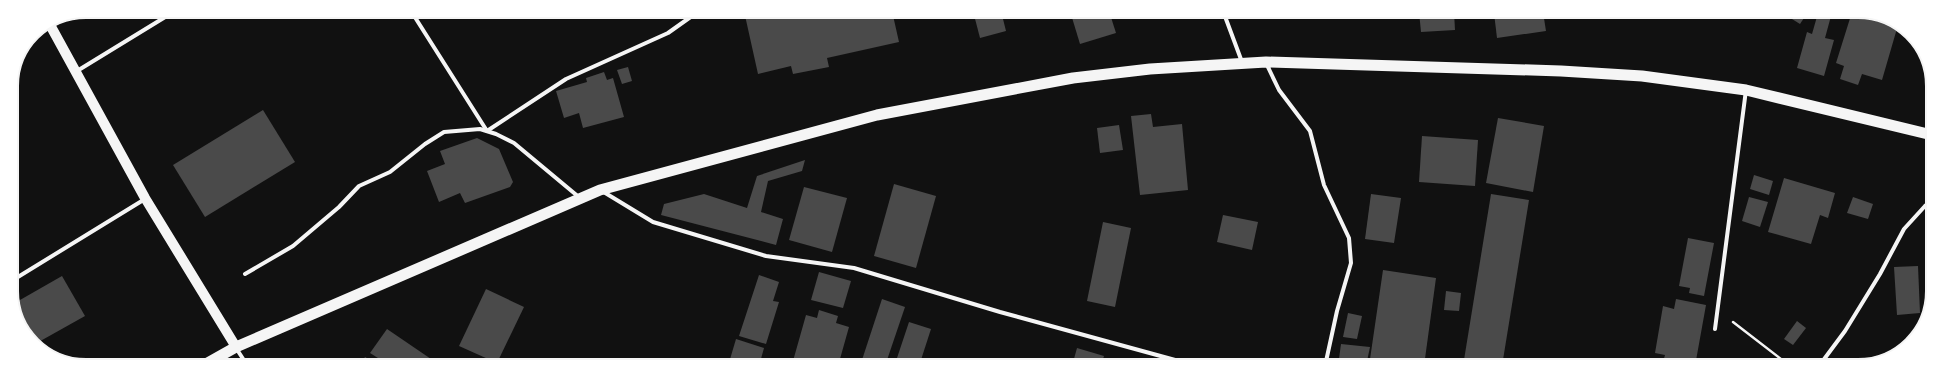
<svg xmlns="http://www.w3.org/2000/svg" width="1944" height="377" viewBox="0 0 1944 377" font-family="'Fira Sans',sans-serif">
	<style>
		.building { fill: #4a4a4a }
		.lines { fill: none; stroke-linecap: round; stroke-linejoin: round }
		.path { stroke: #f5f5f5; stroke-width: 2.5 }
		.minor { stroke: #f5f5f5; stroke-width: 4 }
		.primary { stroke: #f5f5f5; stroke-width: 10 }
		.trunk { stroke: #f5f5f5; stroke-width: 11 }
		.rim { fill: none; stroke: #f5f5f5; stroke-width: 2 }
	</style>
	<rect width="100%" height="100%" fill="#111"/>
	<g class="building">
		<path d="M744,11h148l7,31 -72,16 2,9 -36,7 -2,-8 -33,8z"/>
		<path d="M973,11h28l5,20 -26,7z"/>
		<path d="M1070,11h39l7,22 -36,11z"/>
		<path d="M1419,12h35l1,18 -34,2z"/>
		<path d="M1507,12h36l3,19 -49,7 -3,-25z"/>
		<path d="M1797,12h11l-8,12 -8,-5z"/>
		<path d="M1852,12h16l30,13 -16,55 -20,-6 -4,11 -18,-6 4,-13 -8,-3z"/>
		<path d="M1818,13l13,3 -6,22 9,2 -10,36 -27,-8 10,-36 5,2z"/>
		<path d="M628,67l4,14 -10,3 -5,-14z"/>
		<path d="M604,72l3,8 6,-2 11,39 -41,11 -4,-15 -15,5 -8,-27 31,-9 -1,-4z"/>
		<path d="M263,110l32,52 -90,55 -32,-52z"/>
		<path d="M1151,114l2,13 29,-3 6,66 -48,5 -9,-79z"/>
		<path d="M1498,118l46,8 -11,66 -47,-9z"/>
		<path d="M1119,125l4,25 -23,3 -3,-25z"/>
		<path d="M1422,136l56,4 -3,46 -56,-4z"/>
		<path d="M477,138l22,11 14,33 -3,5 -45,16 -5,-10 -21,9 -12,-31 18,-7 -5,-13z"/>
		<path d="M805,160l-3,11 -34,10 -7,31 22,7 -7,26 -115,-30 3,-11 40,-10 43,14 10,-32z"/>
		<path d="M1754,175l19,6 -4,14 -19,-6z"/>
		<path d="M1784,178l51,15 -7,25 -8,-3 -9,29 -43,-12z"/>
		<path d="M894,184l42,12 -20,72 -42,-12z"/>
		<path d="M804,187l43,11 -15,54 -43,-12z"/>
		<path d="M1371,194l30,4 -7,45 -29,-4z"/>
		<path d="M1491,194l38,6 -27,166 -38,-6z"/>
		<path d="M1749,197l19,5 -8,25 -18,-6z"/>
		<path d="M1853,197l20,7 -5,15 -21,-6z"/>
		<path d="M1223,215l35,7 -6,28 -35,-8z"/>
		<path d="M1103,222l28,6 -16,79 -28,-6z"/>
		<path d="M1688,238l26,5 -10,53 -15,-3 1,-5 -11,-2z"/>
		<path d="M1918,266l2,47 -23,2 -3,-48z"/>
		<path d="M1383,270l53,8 -12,88h-55z"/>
		<path d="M819,272l32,9 -8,27 -32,-8z"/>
		<path d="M759,275l20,7 -6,19 6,1 -13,42 -27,-8z"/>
		<path d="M62,276l23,40 -50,28 -21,-34 -1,-6z"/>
		<path d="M486,289l38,18 -27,56 -38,-17z"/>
		<path d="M1446,291l15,2 -2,18 -15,-1z"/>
		<path d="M882,299l23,8 -20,59h-25z"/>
		<path d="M1676,299l30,6 -11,61 -32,-4 2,-7 -10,-2 8,-47 11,3z"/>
		<path d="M819,310l19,6 -2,7 13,4 -11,39h-30l-15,-5 13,-46 11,3z"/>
		<path d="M1348,313l14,3 -5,23 -14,-2z"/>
		<path d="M1797,321l9,7 -13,17 -9,-6z"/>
		<path d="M909,322l22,7 -12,37 -22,-8z"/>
		<path d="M387,329l44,30 -4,6h-38l-19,-12z"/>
		<path d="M736,339l28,9 -5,18h-31z"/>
		<path d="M1341,344l29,3 -4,19h-28z"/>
		<path d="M1077,348l27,8 -3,10h-29z"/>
		<path d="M365,357l14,8h-19z"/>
		<path d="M1630,360l29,5v1h-30z"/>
	</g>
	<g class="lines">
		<path class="path" d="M1733,322l57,44"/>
		<g class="minor">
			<path d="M411,11l76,120 79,-52 102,-46 31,-22"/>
			<path d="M1223,11l19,51"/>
			<path d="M1266,63l13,27 31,41 14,54 25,53 2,25 -14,48 -12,55"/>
			<path d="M77,71l98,-60"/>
			<path d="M602,191l51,31 113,34 88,12 146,44 197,54"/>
			<path d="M245,274l48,-28 46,-39 20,-21 31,-14 35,-28 19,-12 36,-3 16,5 18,9 66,55"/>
			<path d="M13,280l132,-81"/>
			<path d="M1715,329l31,-239"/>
			<path d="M236,348l11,17"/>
			<path d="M1819,366l26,-35 35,-57 24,-45 21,-23 7,-5"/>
		</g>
		<path class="primary" d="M49,23l96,175 91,149"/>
		<path class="trunk" d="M204,365l32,-18 364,-157 277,-75 196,-37 77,-9 116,-7 295,9 81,5 104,14 186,45"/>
	</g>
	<path d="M0 0H1944V377H0ZM86 18H1858A68 68 0 0 1 1926 86V291A68 68 0 0 1 1858 359H86A68 68 0 0 1 18 291V86A68 68 0 0 1 86 18Z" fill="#fff" fill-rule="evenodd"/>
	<path class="rim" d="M86 18H1858A68 68 0 0 1 1926 86V291A68 68 0 0 1 1858 359H86A68 68 0 0 1 18 291V86A68 68 0 0 1 86 18Z"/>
</svg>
